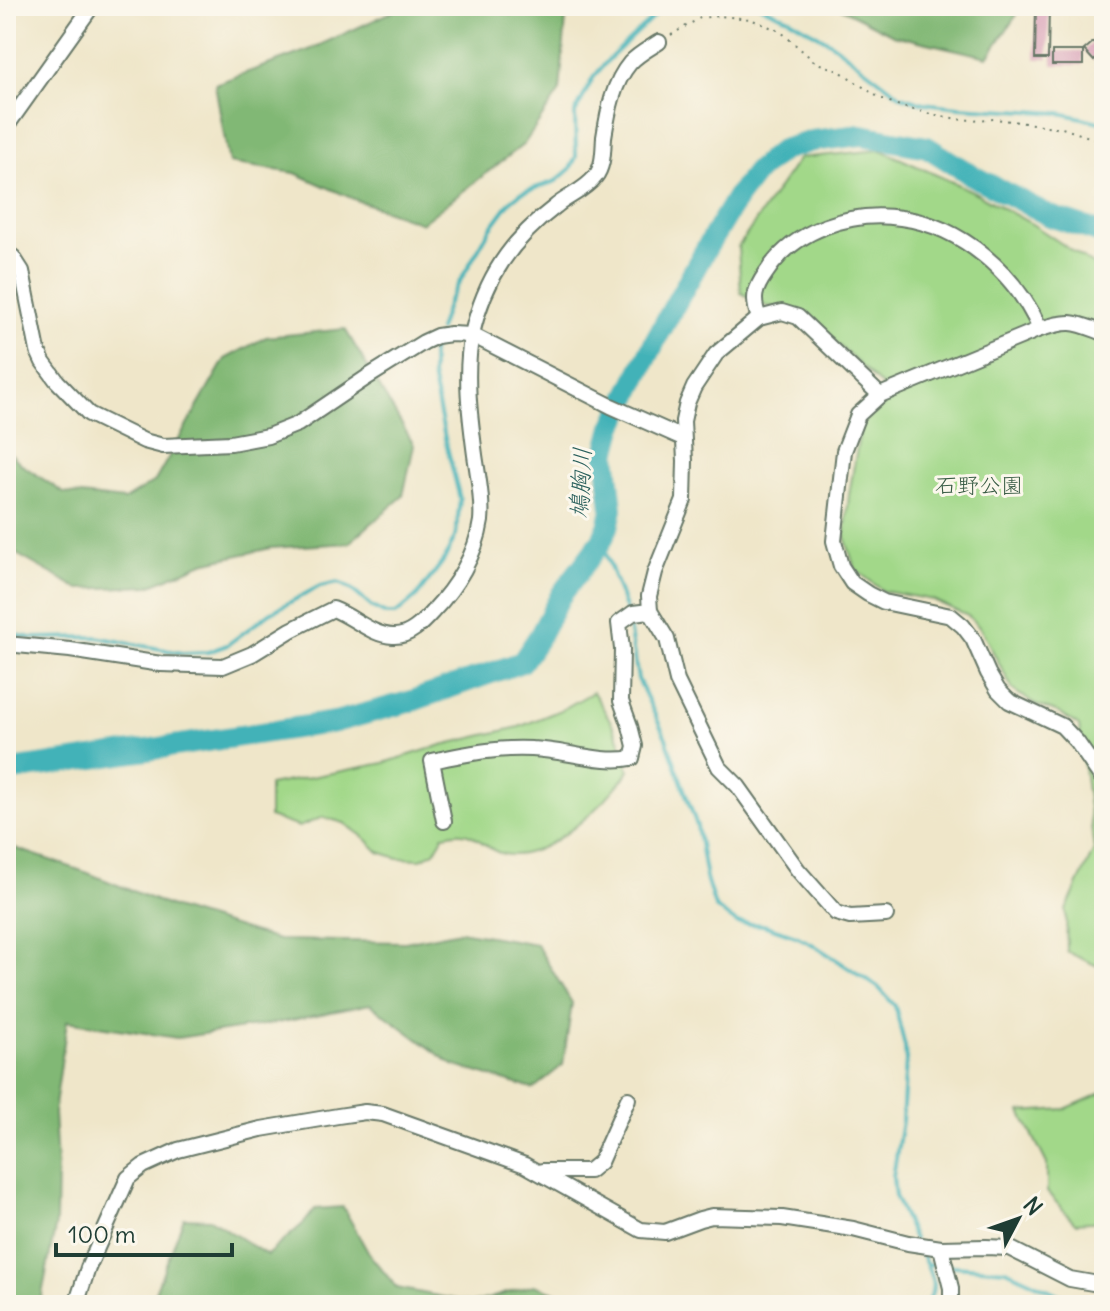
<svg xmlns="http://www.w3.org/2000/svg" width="1110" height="1311" viewBox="0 0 1110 1311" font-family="Delius,'Klee One',sans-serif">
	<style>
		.green { fill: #a2d889; stroke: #608a5e; stroke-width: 2 }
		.forest { fill: #81b875; stroke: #507a54; stroke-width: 2 }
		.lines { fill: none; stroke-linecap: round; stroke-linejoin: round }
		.stream { stroke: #42b2b8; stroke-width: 4 }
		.river { stroke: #42b2b8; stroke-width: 22 }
		.building { fill: #d496b0 }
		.minor-casing { stroke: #687868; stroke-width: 18 }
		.path { stroke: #687868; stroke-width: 2; stroke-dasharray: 2 6; stroke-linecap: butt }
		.minor { stroke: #fff; stroke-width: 14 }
		.labels { text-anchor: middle; stroke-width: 6; stroke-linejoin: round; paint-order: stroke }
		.park-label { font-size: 22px; fill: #395c45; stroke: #fbf7ec }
		.water-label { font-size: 24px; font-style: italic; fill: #2a605c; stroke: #fbf7ec }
	</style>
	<rect width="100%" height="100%" fill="#fbf7ec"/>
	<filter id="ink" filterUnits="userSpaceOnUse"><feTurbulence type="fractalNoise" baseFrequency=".0125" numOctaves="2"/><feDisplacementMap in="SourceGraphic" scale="16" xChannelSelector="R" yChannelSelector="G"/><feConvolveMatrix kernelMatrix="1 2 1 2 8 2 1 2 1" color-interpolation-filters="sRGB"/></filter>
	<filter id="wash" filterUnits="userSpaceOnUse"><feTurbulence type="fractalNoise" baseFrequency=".006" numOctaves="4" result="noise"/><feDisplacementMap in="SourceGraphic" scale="32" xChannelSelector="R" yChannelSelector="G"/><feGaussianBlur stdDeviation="1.8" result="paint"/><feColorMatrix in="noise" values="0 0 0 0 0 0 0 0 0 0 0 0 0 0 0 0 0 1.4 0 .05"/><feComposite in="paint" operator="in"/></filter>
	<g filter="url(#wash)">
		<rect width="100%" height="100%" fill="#efe6c9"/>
		<g class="green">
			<path d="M881,150l91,41 60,33 72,48v697l-37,-17 -1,-42 28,-60 -15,-124 -20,-13 -23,-8 -23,-15 -32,-61 -13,-13 -35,-16 -50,-9 -28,-22 -10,-32 4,-42 12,-71 22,-18 -2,-21 -79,-74 -36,-5 -25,-13 -3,-46 61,-89z"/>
			<path d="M593,692c18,28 28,46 36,78 -20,31 -87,97 -129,83 -13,-4 -25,-20 -38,-20 -6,-1 -13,1 -18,2l-10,17 -13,7 -23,-1 -19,-6 -14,-14 -21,-15 -21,-6 -24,10 -30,-10v-32l115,-22 58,-18 77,-18 44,-18z"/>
			<path d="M1104,1092v129l-29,2 -28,-31v-28l-26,-52 44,-3z"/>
		</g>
		<g class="forest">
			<path d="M421,6h52l39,9 8,-9h47l-7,85 -36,53 -102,79 -66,-23 -61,-27 -66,-10 -14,-79 94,-34 87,-40z"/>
			<path d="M836,6h180v10l-28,41 -95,-22z"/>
			<path d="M345,329l69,116 -11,51 -54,47 -78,5 -68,15 -54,23 -70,3 -73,-41v-99l16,16 42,28 60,7 31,-19 70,-122 41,-22z"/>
			<path d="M6,845l82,28 86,35 104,32 127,2 55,-11 76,13 36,59 -9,62 -30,24 -80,-24 -83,-61 -87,18 -106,16 -110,-17 -13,92 3,52 -1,58 -16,82h-34z"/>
			<path d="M343,1207l26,47 28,34 76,15 61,-18 26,9 -3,11h-407l34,-87 26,1 57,36 37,-32 11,-14z"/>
		</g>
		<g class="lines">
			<g class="stream">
				<path d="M760,6l30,13 41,24 70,53 23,7 35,4 101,6 44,10"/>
				<path d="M439,330l9,-28 42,-73 20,-27 11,-9 35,-12 14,-12 6,-12 -1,-44 18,-35 15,-18 57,-54"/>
				<path d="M603,538l2,13 21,60"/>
				<path d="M628,620l10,59 28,59 31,88 9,52 9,29 22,16 26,2 33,11 16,8 66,43 17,19 10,41 1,13 -4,61 -9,56 2,19 19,43"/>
				<path d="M6,633l26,5 65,-1 85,16 26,-1 19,-7 43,-32 50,-27 15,-3 6,1 10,5 21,18 14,7h10l20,-17 28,-37 12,-25 4,-36 -14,-56 -14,-67v-24l4,-10"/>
				<path d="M920,1250c7,19 22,35 5,55"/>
				<path d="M929,1264l77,6 54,25 29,8 13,2"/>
			</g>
			<path class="river" d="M6,771l329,-49 77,-21 110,-39 18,-27 21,-40 40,-53 7,-15 4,-18 -6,-55 7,-27 43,-88 47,-85 34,-57 20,-26 25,-21 30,-9 49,-6 66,12 46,29 77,40 54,18"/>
		</g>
		<g id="blocks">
			<g class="building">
				<path d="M1036,6h13l-1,53h-13z"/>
				<path d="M1104,33v19l-10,9 -10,-11z"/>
				<rect x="1052" y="51" width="31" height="14"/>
			</g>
		</g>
	</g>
	<g filter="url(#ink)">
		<use href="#blocks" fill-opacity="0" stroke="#687868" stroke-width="2"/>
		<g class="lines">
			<g class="minor-casing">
				<g id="minor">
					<path d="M6,127l86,-121"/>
					<path d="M6,253l7,4 9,14 16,80 5,11 14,19 32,33 55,27 19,5 68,-3 37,-7 30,-12 68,-46 58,-36 13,-6 14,-2 21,1 139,71 72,32"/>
					<path d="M759,318c-7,-19 -5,-28 7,-45 27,-43 86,-63 135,-55 61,8 115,56 139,111"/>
					<path d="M1104,333c-30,-11 -32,-14 -64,-4l-160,66 -22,20 -14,36 -10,90 7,25 11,17 16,11 16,8 67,14 12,10 10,13 15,34 10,17 11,11 53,25 15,16 27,39"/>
					<path d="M880,395l-82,-78 -16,-5 -23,6 -43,36 -22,33 -7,16 -4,18 2,40 -1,39 -29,72 -6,24 1,15 17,28 10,42 42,86 19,19 60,84 38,43 14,4 36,-2"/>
					<path d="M6,644l64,6 91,14 62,2 29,-12 39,-24 42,-21c21,8 38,26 60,27 17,1 30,-14 40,-25 23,-24 43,-56 48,-90 2,-21 -3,-45 -6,-66 -5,-38 -11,-82 -3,-121 13,-56 39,-94 84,-128 12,-10 29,-16 39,-29 9,-11 8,-27 9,-40 4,-25 9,-54 26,-74 8,-9 20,-15 29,-21"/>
					<path d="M444,821l-12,-60c33,-7 66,-14 100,-12 32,1 69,15 100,9l3,-12 -5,-20 -9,-25 1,-52 -3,-26 14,-10 17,-2"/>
					<path d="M542,1171h47l11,-9 28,-63"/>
					<path d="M941,1248l10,40v17"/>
					<path d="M76,1305l12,-37 40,-90 15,-12 35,-16 83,-21 77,-13 27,-4 18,2 142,51 116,65 24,2 35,-13 12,-3 70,2 71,11 55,14 33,5 45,-1 23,1 61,31 34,6"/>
				</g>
			</g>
			<path class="path" d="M671,35l29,-17 19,-2 31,3 30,12 35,31 26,10 37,25 24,10 29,7 32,6 33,-1 66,9 42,14"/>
			<use href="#minor" class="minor"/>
		</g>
	</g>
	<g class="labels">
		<g class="park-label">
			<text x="979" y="493">石野公園</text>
		</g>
		<g class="water-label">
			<text transform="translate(581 483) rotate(-87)" y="8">鳩胸川</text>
		</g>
	</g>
	<rect width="1110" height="1311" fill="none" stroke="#fbf7ec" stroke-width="32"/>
	<g transform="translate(1018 1219) rotate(49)" stroke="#fbf7ec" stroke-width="6" paint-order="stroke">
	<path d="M0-6L14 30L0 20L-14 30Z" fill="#1f3d34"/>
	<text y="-12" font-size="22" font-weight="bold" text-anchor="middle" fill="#1f3d34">N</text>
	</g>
	<path d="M56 1243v12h176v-12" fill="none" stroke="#1f3d34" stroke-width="4"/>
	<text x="68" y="1243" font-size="24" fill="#1f3d34" stroke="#fbf7ec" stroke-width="6" paint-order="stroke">100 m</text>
</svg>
